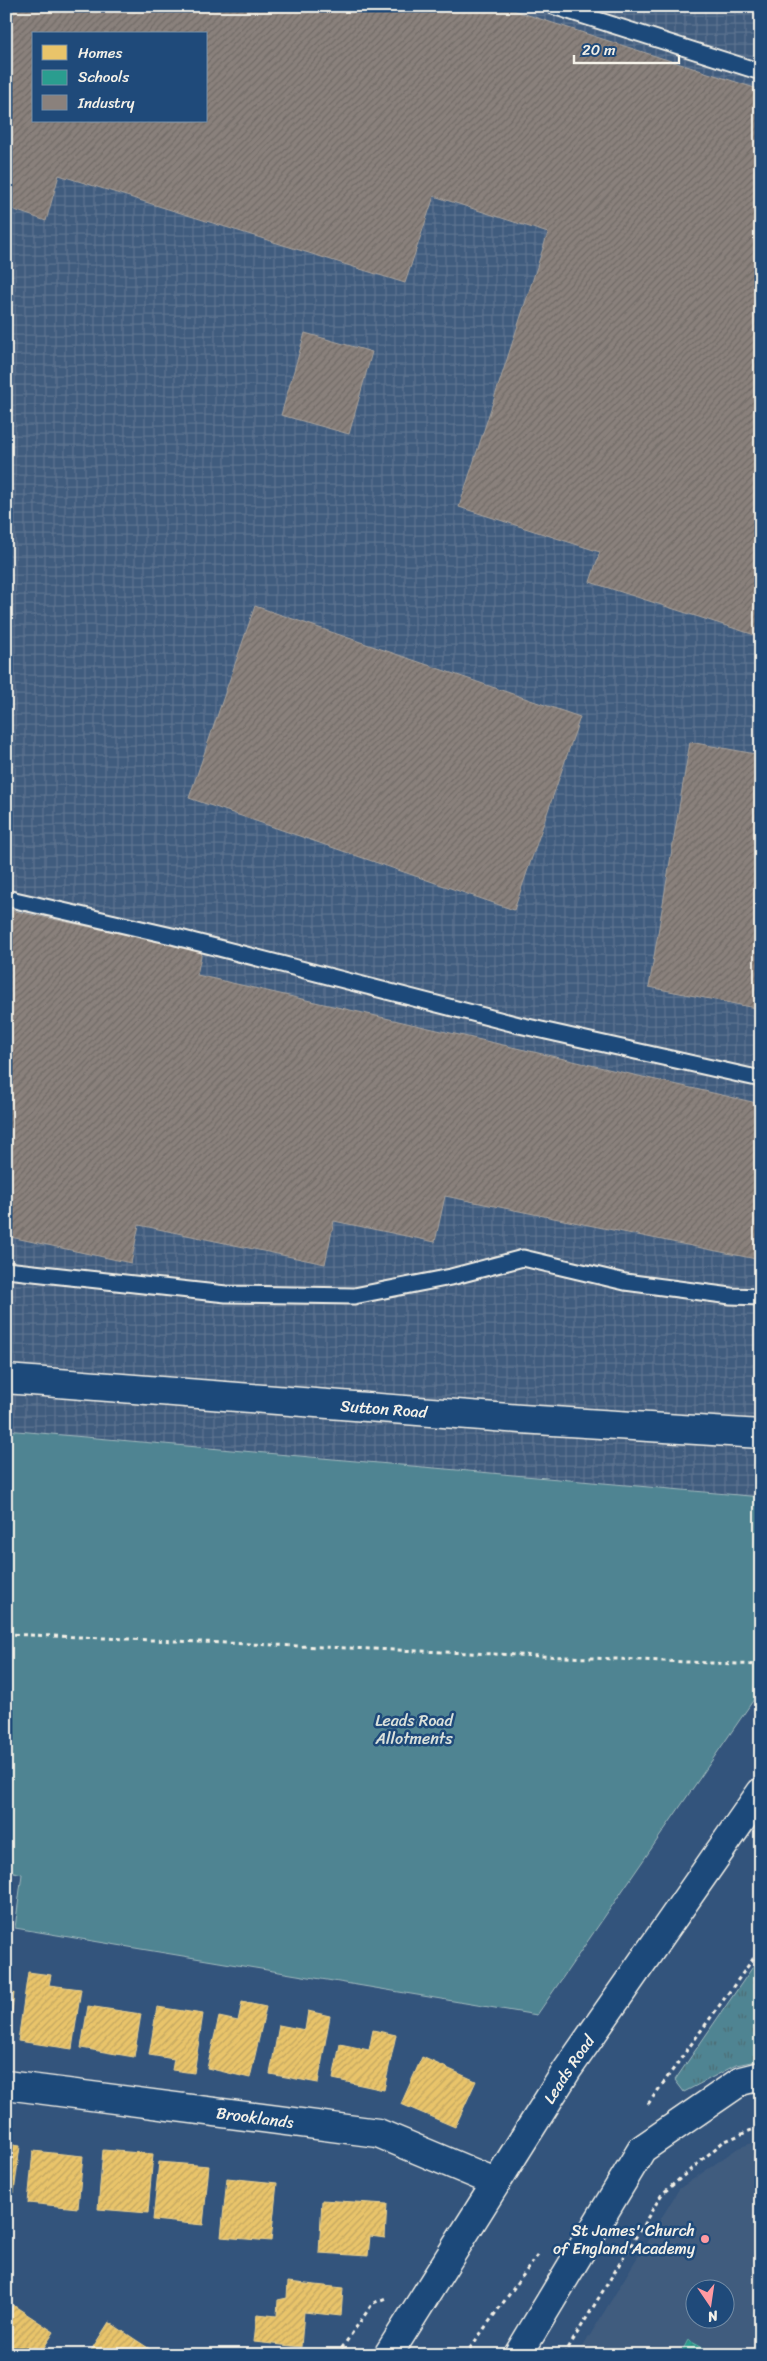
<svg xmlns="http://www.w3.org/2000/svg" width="767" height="2361" viewBox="0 0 767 2361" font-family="Sriracha,sans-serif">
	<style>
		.built { fill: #415c7e; fill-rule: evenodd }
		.industrial { fill: url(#industrial-grid); fill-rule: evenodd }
		.grass { fill: url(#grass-tufts); stroke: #a2babd }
		.garden { fill: #4f8492; stroke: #a2babd }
		.homes { fill: url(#homes-hatch); stroke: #ecd290 }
		.schools { fill: url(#schools-hatch); stroke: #67b6aa }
		.industry { fill: url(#industry-hatch); stroke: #aaa39c; fill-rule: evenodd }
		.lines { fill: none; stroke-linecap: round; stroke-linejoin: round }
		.lane-casing { stroke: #f4f1e8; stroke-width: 19 }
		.street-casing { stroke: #f4f1e8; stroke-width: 31 }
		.secondary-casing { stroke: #f4f1e8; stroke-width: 31 }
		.path { stroke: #f4f1e8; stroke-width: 3; stroke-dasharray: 4 4; stroke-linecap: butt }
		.lane { stroke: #1f4a7a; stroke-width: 15 }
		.street { stroke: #1f4a7a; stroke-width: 28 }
		.secondary { stroke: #1f4a7a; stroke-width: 28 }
		.poi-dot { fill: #ff9aa2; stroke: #1f4a7a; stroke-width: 2 }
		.labels { text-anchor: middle; stroke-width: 5; stroke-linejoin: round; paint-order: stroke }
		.street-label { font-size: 16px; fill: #f4f1e8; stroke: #1f4a7a }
		.park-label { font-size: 16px; fill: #dbe1db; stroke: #1f4a7a }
		.poi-label { font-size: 16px; fill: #f4f1e8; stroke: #1f4a7a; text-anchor: end }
	</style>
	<defs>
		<pattern id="industrial-grid" width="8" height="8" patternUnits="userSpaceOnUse" patternTransform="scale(1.25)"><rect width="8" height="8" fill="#415c7e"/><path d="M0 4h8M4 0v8" fill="none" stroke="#5d7490"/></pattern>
		<pattern id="grass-tufts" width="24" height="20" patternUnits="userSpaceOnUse" patternTransform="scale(1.25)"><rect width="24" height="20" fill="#4f8492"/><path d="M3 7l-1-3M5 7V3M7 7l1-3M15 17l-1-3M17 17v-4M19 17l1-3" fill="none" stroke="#4d6c74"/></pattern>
		<pattern id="homes-hatch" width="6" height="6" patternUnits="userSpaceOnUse" patternTransform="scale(1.25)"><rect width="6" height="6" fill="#e9c46a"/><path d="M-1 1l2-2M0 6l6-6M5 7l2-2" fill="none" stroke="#c1a561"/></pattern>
		<pattern id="schools-hatch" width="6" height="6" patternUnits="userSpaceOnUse" patternTransform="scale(1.25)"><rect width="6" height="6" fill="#2a9d8f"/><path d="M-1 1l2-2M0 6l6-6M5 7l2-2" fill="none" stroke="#357f75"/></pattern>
		<pattern id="industry-hatch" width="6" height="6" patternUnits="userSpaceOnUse" patternTransform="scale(1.25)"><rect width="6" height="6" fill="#8a817c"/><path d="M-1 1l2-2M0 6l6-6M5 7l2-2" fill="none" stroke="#706a66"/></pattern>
	</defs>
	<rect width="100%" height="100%" fill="#33547c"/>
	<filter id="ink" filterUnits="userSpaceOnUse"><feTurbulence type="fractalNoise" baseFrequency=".02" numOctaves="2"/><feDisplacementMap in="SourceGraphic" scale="10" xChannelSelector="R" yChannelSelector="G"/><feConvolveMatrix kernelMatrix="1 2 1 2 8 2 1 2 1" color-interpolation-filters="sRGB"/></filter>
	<g filter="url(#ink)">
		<path class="built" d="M761,2140v215h-183l101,-166 59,-41zM694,2288h30v30h-30z"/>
		<path class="industrial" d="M6,6h755v1491l-755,-67zM34,34h172v87h-172z"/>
		<path class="grass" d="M761,1955v105l-25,5 -52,27 -9,-12z"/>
		<path class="garden" d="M6,1430l755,67v192l-224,326 -522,-87 7,-54 -16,-4z"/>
		<g class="homes">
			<path d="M28,1972l23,3 -2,10 32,4 -9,60 -54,-8z"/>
			<path d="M6,1992l8,1 -5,46h-3z"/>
			<path d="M242,2002l24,5 -16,71 -43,-10 12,-51 19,4z"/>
			<path d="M88,2006l53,8 -7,43 -53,-9z"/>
			<path d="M157,2007l46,7 -9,59 -22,-3 2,-11 -25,-4z"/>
			<path d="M308,2011l22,5 -12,67 -48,-9 9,-49 26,5z"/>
			<path d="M373,2030l23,5 -12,55 -51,-11 7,-35 29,6z"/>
			<path d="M422,2057l54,24 -21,46 -54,-23z"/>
			<path d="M6,2144l14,2 -6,47 -8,-1z"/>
			<path d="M103,2150l50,4 -5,59 -50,-4z"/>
			<path d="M33,2151l50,5 -5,52 -50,-5z"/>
			<path d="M159,2162l50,4 -6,59 -50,-5z"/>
			<path d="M227,2178l50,5 -6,58 -50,-4z"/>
			<path d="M322,2200l65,4 -2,34 -15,-2 -2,20 -49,-3z"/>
			<path d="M288,2282l55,6 -2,28 -37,-4 -3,35 -47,-5 3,-28 20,2 1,-16 9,-2z"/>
			<path d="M13,2305l41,27 -15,23h-15l-18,-12v-27z"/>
			<path d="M109,2322l27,18 -10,15h-38z"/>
			<path d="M136,2340l23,15h-33z"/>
			<path d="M6,2343l18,12h-18z"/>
		</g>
		<path class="schools" d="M688,2340l28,15h-36z"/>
		<g class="industry">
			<path d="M6,6h494l261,84v547l-171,-55 10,-30 -141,-45 89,-274 -114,-37 -29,87 -346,-108 -13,46 -40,-14zM34,34h172v87h-172z"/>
			<path d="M305,333l67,19 -23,82 -68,-19z"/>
			<path d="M255,606l325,111 -66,193 -325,-112z"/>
			<path d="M690,742l71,13v254l-112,-22z"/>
			<path d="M6,909l196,42 -5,24 564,129v156l-316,-64 -10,46 -101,-21 -9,43 -186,-39 -8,38 -125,-27z"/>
		</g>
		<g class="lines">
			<g class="lane-casing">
				<g id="lane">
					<path d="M553,6l208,66"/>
					<path d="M6,898l166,38 347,89 242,54"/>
					<path d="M6,1270l220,24 128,2 97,-19 72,-19 102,24 106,14 30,1"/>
				</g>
			</g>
			<g class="street-casing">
				<g id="street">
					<path id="s1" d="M6,2085l372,48 117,49"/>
					<path d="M518,2355l124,-206 99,-68 20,-5"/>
				</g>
			</g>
			<g class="secondary-casing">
				<g id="secondary">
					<path id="s2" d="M6,1379l515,40 240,15"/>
					<path id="s3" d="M388,2355l179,-285 194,-278"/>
				</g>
			</g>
			<g class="path">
				<path d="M6,1634l755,31"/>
				<path d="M648,2104l113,-156"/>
				<path d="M337,2355l36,-52 13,-5"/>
				<path d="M465,2355l75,-103"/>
				<path d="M564,2355l98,-161 61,-52 38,-16"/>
			</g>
			<use href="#lane" class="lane"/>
			<use href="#street" class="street"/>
			<use href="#secondary" class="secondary"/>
		</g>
	</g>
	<circle class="poi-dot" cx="705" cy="2239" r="5"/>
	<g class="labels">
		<g class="street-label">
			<text dy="6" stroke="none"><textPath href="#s2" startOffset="379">Sutton Road</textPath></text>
			<text dy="6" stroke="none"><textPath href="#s3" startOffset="338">Leads Road</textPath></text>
			<text dy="6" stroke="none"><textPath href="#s1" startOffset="251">Brooklands</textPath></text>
		</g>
		<g class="park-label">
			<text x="414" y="1726">Leads Road<tspan x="414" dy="18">Allotments</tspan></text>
		</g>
		<g class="poi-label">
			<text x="695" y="2236">St James' Church<tspan x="695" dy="18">of England Academy</tspan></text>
		</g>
	</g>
	<rect width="767" height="2361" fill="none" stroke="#1f4a7a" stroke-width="25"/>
	<rect x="12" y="12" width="742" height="2336" fill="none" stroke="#f4f1e8" stroke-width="2" filter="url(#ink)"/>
	<rect x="32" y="32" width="175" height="90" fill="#1f4a7a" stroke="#748da6"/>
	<rect x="42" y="45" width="25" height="15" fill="#e9c46a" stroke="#748da6"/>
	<text x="78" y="58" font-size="15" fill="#f4f1e8">Homes</text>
	<rect x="42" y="70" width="25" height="15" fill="#2a9d8f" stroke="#748da6"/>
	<text x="78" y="82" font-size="15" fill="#f4f1e8">Schools</text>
	<rect x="42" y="95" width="25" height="15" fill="#8a817c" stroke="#748da6"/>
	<text x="78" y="108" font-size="15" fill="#f4f1e8">Industry</text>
	<g transform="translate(710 2304) rotate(167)"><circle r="24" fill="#1f4a7a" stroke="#748da6"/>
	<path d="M0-4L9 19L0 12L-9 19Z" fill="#ff9aa2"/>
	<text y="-8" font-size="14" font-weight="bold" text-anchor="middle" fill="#f4f1e8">N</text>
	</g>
	<path d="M574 55v8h105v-8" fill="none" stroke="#f4f1e8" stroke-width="2.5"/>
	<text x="582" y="55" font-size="15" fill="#f4f1e8" stroke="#1f4a7a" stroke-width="4" paint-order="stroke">20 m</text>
</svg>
